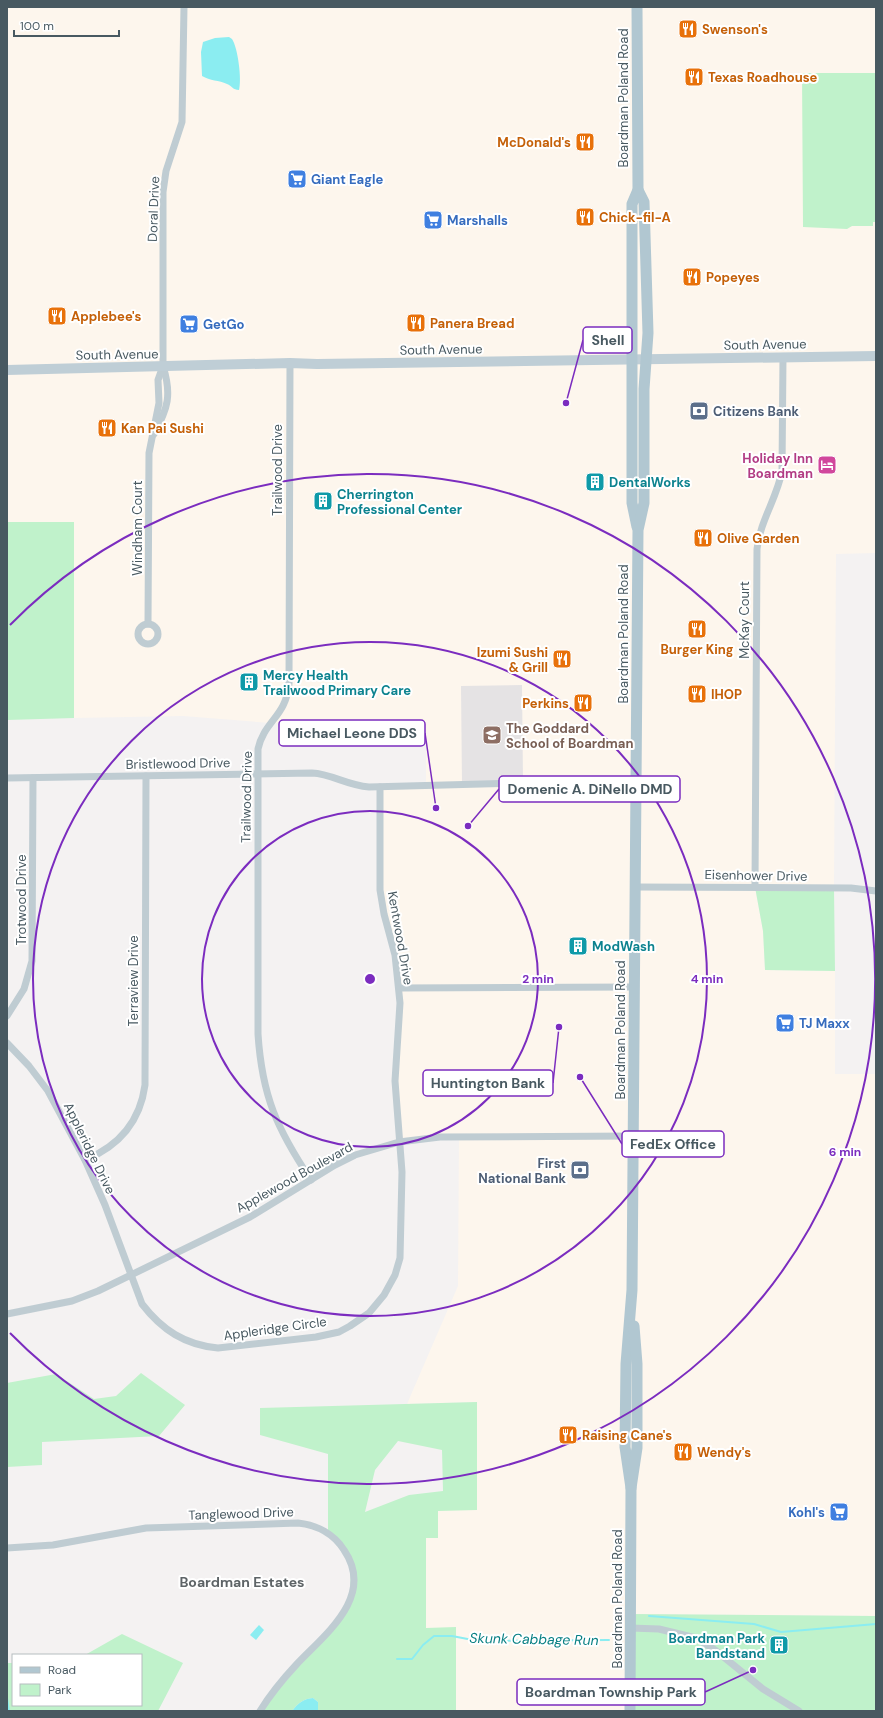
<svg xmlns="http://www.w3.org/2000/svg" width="883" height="1718" viewBox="0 0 883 1718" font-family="'DM Sans',sans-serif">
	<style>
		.commercial { fill: #fdf6ed }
		.education { fill: #e5e3e4 }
		.green { fill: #c0f2cb; fill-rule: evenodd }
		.water { fill: #8bedf1 }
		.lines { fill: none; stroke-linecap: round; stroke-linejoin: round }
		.stream { stroke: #8bedf1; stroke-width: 2 }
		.street { stroke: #bfccd2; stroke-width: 7 }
		.secondary { stroke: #bfced6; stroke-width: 10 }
		.primary { stroke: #b1c7d1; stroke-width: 11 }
		.ring { fill: none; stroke: #7b2cbf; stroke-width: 2 }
		.labels { text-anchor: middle; stroke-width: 4; stroke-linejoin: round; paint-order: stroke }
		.food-label { font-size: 13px; font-weight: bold; fill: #c56008; stroke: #fff; text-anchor: start }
		.street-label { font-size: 13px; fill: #485961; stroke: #fff }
		.shop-label { font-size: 13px; font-weight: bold; fill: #366cbe; stroke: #fff; text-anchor: start }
		.service-label { font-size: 13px; font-weight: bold; fill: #4e5e75; stroke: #fff; text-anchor: start }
		.hotel-label { font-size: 13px; font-weight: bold; fill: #b23c85; stroke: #fff; text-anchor: end }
		.culture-label { font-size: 13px; font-weight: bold; fill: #0d838f; stroke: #fff; text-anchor: start }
		.education-label { font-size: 13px; font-weight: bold; fill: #785e54; stroke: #fff; text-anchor: start }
		.neighbourhood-label { font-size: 14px; font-weight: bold; fill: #5e6467; stroke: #fff }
		.water-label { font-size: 14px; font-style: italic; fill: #098084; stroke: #fff }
		.centre { fill: #7b2cbf; stroke: #fff; stroke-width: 2 }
		.ring-label { font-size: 12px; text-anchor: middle; font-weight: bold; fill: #7b2cbf; stroke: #fff; stroke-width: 4; stroke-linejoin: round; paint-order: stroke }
		.leader { fill: none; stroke: #7b2cbf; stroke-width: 1.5 }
		.callout-dot { fill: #7b2cbf; stroke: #fff; stroke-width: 1.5 }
		.callout { fill: #fff; stroke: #7b2cbf; stroke-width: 1.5 }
		.callout-label { font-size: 14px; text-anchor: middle; font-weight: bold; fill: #485961 }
	</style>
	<rect width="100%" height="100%" fill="#f4f2f2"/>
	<path class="commercial" d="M7,7h869v546l-40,1 -2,334h-79l8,43 2,39 70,1v103h41v542l-246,-2v97h-174v-83h-30v-90h12v-27l39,-109 -70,2 51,-118 1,-149 -60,5 -3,-31 2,-135 -14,-62 -4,-127 46,-2v-60l-155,-2 -88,-7 -109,2v-196h-67z"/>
	<path class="education" d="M522,685l1,97 -61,3 -1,-99z"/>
	<g class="green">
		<path d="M802,73h74v149h-3v4h-21l-5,3 -44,-2z"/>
		<path d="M7,522h67v196l-67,2z"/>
		<path d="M755,887l79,1 1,83 -70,-1 -2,-39z"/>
		<path d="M141,1373l44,32 -26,31 -117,6v23l-35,2v-84l49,-9 38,25 22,-3z"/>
		<path d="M477,1402v108l-39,1v27h-12v90l30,-1v84h-138v-9l-5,-4c-10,1 -15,5 -21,13h-32l72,-83 18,-29 1,-36 -23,-29v-80l-68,-19v-27zM398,1441l44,9 1,41 -34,4 -44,17 10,-42z"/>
		<path d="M630,1614l246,2v95h-246z"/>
		<path d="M122,1634l61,29 -25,48h-151v-48h6v42h128v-50h-56z"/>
	</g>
	<g class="water">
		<path d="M229,37l3,2c6,9 10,41 7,51 -6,0 -7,-4 -12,-6 -8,-4 -17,-3 -25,-8l-1,-24 2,-10 12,-4z"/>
		<path d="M259,1625l5,5 -8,10 -6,-5z"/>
		<path d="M313,1698l5,4v9h-26c6,-8 11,-12 21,-13z"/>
	</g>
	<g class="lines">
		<g class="stream">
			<path d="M649,1616l105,8 27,8 95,-8"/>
			<path d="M397,1659h15l11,-14 11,-9h18l26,5 131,-1"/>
			<path d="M7,1698l2,13"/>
		</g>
		<g class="street">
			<path d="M290,363l-1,321c-3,33 -25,37 -31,65v285c4,62 19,95 53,146"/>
			<path d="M154,434c14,-26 18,-39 9,-68v-174l3,-21 16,-49 2,-115"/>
			<path d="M148,624l1,-171 10,-50 -1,-23 5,-14"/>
			<circle cx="148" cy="634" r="10"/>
			<path d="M7,778l305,-5c20,1 34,12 57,14l267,-7"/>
			<path d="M635,887l216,1 25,3"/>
			<path d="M755,887l2,-338c3,-28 20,-51 25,-78l1,-114"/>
			<path d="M399,988l236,-1"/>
			<path d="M7,1016l17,-27 8,-28 1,-183"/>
			<path d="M7,1043l22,23 19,25 37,69 20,45 37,99c20,26 43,41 76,44l98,-11 23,-5 11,-6 19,-13 15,-18 11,-20 5,-17 2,-86 -7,-91 5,-78 -5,-48 -11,-41 -4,-24v-103"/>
			<path d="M85,1160c34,-14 55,-38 60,-75l1,-309"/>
			<path d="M7,1314l65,-13 26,-10 152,-74 85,-52 20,-10 44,-13 41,-5 194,-1"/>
			<path d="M7,1548l46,-3 93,-17 152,-5c19,2 36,11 46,27 32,47 -20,85 -48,115 -14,15 -26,30 -36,46"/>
			<path d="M630,1628l29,1 37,9 19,12 48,39 36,22"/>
		</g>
		<path class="secondary" d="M7,370l283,-7 27,1 559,-8"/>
		<g class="primary">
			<path d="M637,7l1,183 -6,14v299l5,24"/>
			<path d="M631,1488l-6,-41 1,-83 6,-74 6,-760 6,-27v-114l4,-56 -4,-131 -6,-12"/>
			<path d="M630,1711l1,-223 6,-40v-84l-3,-38"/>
		</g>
	</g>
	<g class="ring">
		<circle cx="370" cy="979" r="168"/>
		<circle cx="370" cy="979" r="337"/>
		<path d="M10 625A505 505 0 1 1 10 1333"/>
	</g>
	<defs>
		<g id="restaurant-square" transform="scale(1)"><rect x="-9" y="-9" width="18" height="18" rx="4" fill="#e8710a" stroke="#fff"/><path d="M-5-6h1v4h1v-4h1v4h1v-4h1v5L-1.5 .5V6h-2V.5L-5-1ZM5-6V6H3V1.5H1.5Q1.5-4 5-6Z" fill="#fff"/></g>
		<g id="supermarket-square" transform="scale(1)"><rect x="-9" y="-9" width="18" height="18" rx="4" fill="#3f7fe0" stroke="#fff"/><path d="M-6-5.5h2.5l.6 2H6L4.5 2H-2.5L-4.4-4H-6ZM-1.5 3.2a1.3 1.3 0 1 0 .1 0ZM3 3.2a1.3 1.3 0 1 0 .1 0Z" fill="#fff"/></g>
		<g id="bank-square" transform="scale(1)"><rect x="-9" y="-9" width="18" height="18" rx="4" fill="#5c6f8a" stroke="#fff"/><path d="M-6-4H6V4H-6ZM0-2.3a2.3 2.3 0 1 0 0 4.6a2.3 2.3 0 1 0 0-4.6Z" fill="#fff"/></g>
		<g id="hotel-square" transform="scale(1)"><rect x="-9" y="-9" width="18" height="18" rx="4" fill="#d1479c" stroke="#fff"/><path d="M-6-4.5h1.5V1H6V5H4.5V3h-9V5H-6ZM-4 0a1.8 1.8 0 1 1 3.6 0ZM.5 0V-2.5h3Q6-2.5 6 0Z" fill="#fff"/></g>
		<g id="building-square" transform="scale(1)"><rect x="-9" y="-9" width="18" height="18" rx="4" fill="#0f9aa8" stroke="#fff"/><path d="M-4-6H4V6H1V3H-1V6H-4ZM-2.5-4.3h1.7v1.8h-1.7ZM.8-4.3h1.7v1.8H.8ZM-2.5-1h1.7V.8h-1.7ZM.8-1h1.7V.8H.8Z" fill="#fff"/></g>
		<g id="school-square" transform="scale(1)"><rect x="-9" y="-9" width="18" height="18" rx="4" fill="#8d6e63" stroke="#fff"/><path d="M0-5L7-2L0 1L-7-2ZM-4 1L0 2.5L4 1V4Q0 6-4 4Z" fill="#fff"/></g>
	</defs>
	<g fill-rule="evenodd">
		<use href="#restaurant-square" x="688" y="29"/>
		<use href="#restaurant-square" x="694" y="77"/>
		<use href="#restaurant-square" x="585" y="142"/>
		<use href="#supermarket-square" x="297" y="179"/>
		<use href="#restaurant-square" x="585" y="217"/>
		<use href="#supermarket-square" x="433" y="220"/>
		<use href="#restaurant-square" x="692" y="277"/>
		<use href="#restaurant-square" x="57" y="316"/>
		<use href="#restaurant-square" x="416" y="323"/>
		<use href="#supermarket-square" x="189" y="324"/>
		<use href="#bank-square" x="699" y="411"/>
		<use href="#restaurant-square" x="107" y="428"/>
		<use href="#hotel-square" x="827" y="465"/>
		<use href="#building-square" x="595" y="482"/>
		<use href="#building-square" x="323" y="501"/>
		<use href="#restaurant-square" x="703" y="538"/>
		<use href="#restaurant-square" x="697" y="629"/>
		<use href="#restaurant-square" x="562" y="659"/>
		<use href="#building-square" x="249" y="682"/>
		<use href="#restaurant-square" x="697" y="694"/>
		<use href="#restaurant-square" x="583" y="703"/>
		<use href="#school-square" x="492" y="735"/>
		<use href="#building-square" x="578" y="946"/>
		<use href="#supermarket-square" x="785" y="1023"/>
		<use href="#bank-square" x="580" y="1170"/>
		<use href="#restaurant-square" x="568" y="1435"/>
		<use href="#restaurant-square" x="683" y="1452"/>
		<use href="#supermarket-square" x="839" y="1512"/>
		<use href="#building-square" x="779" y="1645"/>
	</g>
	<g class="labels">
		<g class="food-label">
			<text x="702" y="34">Swenson's</text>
			<text x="708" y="82">Texas Roadhouse</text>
			<text x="571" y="147" text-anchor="end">McDonald's</text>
			<text x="599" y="222">Chick-fil-A</text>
			<text x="706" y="282">Popeyes</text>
			<text x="71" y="321">Applebee's</text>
			<text x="430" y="328">Panera Bread</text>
			<text x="121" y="433">Kan Pai Sushi</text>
			<text x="717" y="543">Olive Garden</text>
			<text x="697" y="654" text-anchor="middle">Burger King</text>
			<text x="548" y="657" text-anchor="end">Izumi Sushi<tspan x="548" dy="15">&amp; Grill</tspan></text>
			<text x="711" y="699">IHOP</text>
			<text x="569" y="708" text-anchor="end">Perkins</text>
			<text x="582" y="1440">Raising Cane's</text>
			<text x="697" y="1457">Wendy's</text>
		</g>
		<g class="street-label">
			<text transform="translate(623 98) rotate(-90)" y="5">Boardman Poland Road</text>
			<text transform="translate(153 209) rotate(-88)" y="5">Doral Drive</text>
			<text transform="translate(765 344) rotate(-1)" y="5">South Avenue</text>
			<text transform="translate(441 349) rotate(-1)" y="5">South Avenue</text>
			<text transform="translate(117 354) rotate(-1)" y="5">South Avenue</text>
			<text transform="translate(277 470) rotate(-90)" y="5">Trailwood Drive</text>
			<text transform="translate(137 528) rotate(-90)" y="5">Windham Court</text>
			<text transform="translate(744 620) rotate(-90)" y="5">McKay Court</text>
			<text transform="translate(623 634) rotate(-90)" y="5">Boardman Poland Road</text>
			<text transform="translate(178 763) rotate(-1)" y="5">Bristlewood Drive</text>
			<text transform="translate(246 797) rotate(-89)" y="5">Trailwood Drive</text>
			<text transform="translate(756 875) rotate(1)" y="5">Eisenhower Drive</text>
			<text transform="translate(21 900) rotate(-90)" y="5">Trotwood Drive</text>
			<text transform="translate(401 938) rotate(80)" y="5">Kentwood Drive</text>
			<text transform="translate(133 981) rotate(-90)" y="5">Terraview Drive</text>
			<text transform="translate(620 1030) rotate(-90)" y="5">Boardman Poland Road</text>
			<text transform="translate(90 1148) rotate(64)" y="5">Appleridge Drive</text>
			<text transform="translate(294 1177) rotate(-29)" y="5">Applewood Boulevard</text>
			<text transform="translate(275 1328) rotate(-8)" y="5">Appleridge Circle</text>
			<text transform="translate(241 1513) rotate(-2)" y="5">Tanglewood Drive</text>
			<text transform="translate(617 1599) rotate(-90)" y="5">Boardman Poland Road</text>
		</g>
		<g class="shop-label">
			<text x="311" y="184">Giant Eagle</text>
			<text x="447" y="225">Marshalls</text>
			<text x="203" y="329">GetGo</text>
			<text x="799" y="1028">TJ Maxx</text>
			<text x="825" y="1517" text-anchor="end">Kohl's</text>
		</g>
		<g class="service-label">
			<text x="713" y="416">Citizens Bank</text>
			<text x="566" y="1168" text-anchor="end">First<tspan x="566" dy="15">National Bank</tspan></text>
		</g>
		<g class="hotel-label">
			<text x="813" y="463">Holiday Inn<tspan x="813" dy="15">Boardman</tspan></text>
		</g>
		<g class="culture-label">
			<text x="609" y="487">DentalWorks</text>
			<text x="337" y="499">Cherrington<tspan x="337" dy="15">Professional Center</tspan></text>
			<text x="263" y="680">Mercy Health<tspan x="263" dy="15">Trailwood Primary Care</tspan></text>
			<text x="592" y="951">ModWash</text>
			<text x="765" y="1643" text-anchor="end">Boardman Park<tspan x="765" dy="15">Bandstand</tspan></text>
		</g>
		<g class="education-label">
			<text x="506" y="733">The Goddard<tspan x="506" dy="15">School of Boardman</tspan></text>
		</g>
		<g class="neighbourhood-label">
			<text x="242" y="1587">Boardman Estates</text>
		</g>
		<g class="water-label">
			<text transform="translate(534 1639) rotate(1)" y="5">Skunk Cabbage Run</text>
		</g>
	</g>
	<circle cx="370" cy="979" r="6" class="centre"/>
	<g class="ring-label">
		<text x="538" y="983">2 min</text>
		<text x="707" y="983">4 min</text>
		<text x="845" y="1156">6 min</text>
	</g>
	<path class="leader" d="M566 403L583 340M436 808L425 733M468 826L499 789M559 1027L553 1083M580 1077L622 1144M753 1670L705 1692"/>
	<g class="callout-dot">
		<circle cx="566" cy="403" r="4"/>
		<circle cx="436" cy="808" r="4"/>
		<circle cx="468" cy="826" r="4"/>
		<circle cx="559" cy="1027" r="4"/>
		<circle cx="580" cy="1077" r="4"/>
		<circle cx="753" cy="1670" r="4"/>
	</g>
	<g class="callout">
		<rect x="583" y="327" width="49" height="26" rx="4"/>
		<rect x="279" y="720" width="146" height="26" rx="4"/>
		<rect x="499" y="776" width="181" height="26" rx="4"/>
		<rect x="423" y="1070" width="130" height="26" rx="4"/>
		<rect x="622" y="1131" width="102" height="26" rx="4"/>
		<rect x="517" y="1679" width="188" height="26" rx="4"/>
	</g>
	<g class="callout-label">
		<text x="608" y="345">Shell</text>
		<text x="352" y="738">Michael Leone DDS</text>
		<text x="590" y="794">Domenic A. DiNello DMD</text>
		<text x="488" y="1088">Huntington Bank</text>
		<text x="673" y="1149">FedEx Office</text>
		<text x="611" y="1697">Boardman Township Park</text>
	</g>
	<rect width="883" height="1718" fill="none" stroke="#485961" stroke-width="16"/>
	<rect x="12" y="1654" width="130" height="52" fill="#ffffff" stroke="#b6bdc0"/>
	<rect x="20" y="1667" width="20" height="6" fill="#b1c7d1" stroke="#b6bdc0"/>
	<text x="48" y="1674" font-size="12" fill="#485961">Road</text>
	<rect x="20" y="1684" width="20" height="12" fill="#c0f2cb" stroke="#b6bdc0"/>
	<text x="48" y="1694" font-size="12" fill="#485961">Park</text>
	<path d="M14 30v6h105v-6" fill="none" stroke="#485961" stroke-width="2"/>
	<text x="20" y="30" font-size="12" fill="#485961" stroke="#ffffff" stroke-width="3" paint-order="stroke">100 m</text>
</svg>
